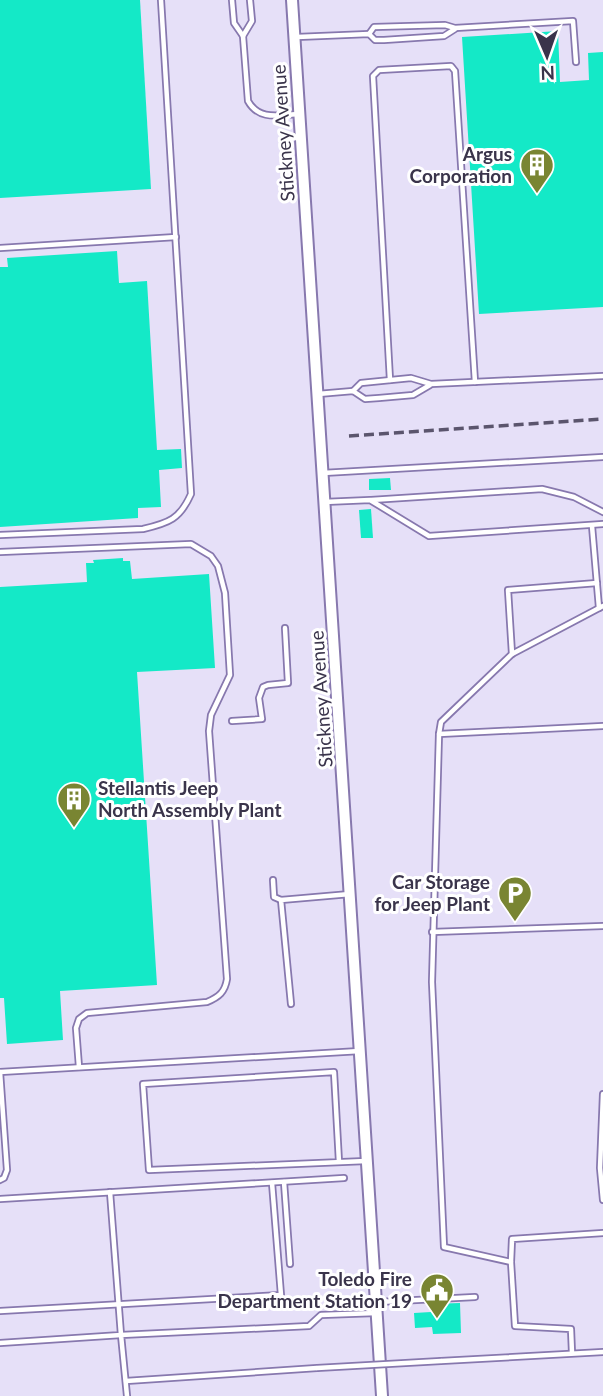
<svg xmlns="http://www.w3.org/2000/svg" width="603" height="1396" viewBox="0 0 603 1396" font-family="Lato,sans-serif">
	<style>
		.building { fill: #14e9c7 }
		.lines { fill: none; stroke-linecap: round; stroke-linejoin: round }
		.service-casing { stroke: #8778ae; stroke-width: 8 }
		.tertiary-casing { stroke: #8778ae; stroke-width: 14 }
		.service { stroke: #fff; stroke-width: 4.5 }
		.tertiary { stroke: #fff; stroke-width: 10 }
		.rail { stroke: #5b556d; stroke-width: 3.5; stroke-dasharray: 10 5; stroke-linecap: butt }
		.service-bridge-casing { stroke: #8778ae; stroke-width: 8; stroke-linecap: butt }
		.service-bridge { stroke: #fff; stroke-width: 4.5 }
		.labels { text-anchor: middle; stroke-width: 6; stroke-linejoin: round; paint-order: stroke }
		.street-label { font-size: 19px; fill: #3a344b; stroke: #fff }
		.poi-label { font-size: 19px; font-weight: bold; fill: #3a344b; stroke: #fff; text-anchor: end }
	</style>
	<rect width="100%" height="100%" fill="#e6e0f8"/>
	<g class="building">
		<path d="M0,0h140l11,189 -151,9z"/>
		<path d="M558,31l2,51 29,-2 -1,-27 15,-1v255l-124,7 -17,-277z"/>
		<path d="M117,251l2,32 28,-2 10,169 24,-1 1,19 -23,2 2,37 -23,1v10l-138,9v-260h8l-1,-9z"/>
		<path d="M390,478l1,12h-22v-11z"/>
		<path d="M371,509l2,29h-12l-2,-28z"/>
		<path d="M123,558v3h7l2,18 77,-5 6,94 -78,4 20,313 -97,6 3,49 -56,4 -3,-46h-4v-411l87,-5 -1,-19h8l-1,-3z"/>
		<path d="M460,1303l1,30 -28,1 -1,-7 -17,1 -1,-15 17,-1 -1,-8z"/>
	</g>
	<g class="lines">
		<g class="service-casing">
			<g id="service">
				<path d="M232,0l2,23 9,13 5,65c11,20 31,14 51,13"/>
				<path d="M369,34l5,-7 71,-2 10,3 118,-7 3,41"/>
				<path d="M243,36l9,-15 -2,-21"/>
				<path d="M297,37l72,-3 6,6h9l60,-4 11,-7"/>
				<path d="M0,248l176,-11"/>
				<path d="M390,380l-17,-304 6,-6 72,-4 4,5 20,311"/>
				<path d="M353,391l8,-8 50,-5 20,6 172,-8"/>
				<path d="M318,394l35,-3 12,8 14,-1 34,-3 17,-10"/>
				<path d="M323,473l280,-16"/>
				<path d="M371,500l171,-11 32,8 29,15"/>
				<path d="M324,502l46,-2 59,36 174,-12"/>
				<path d="M592,526l7,82"/>
				<path d="M0,535l143,-6c26,-6 37,-10 48,-35l-30,-494"/>
				<path d="M0,552l191,-8 20,12 7,10 7,27 5,82 -19,40 -2,16 18,248c-2,13 -8,18 -20,23l-120,11 -8,6 -3,9 3,39"/>
				<path d="M512,654l-4,-64 89,-7"/>
				<path d="M232,721l30,-2 -3,-21 4,-11 5,-2 20,-2 -3,-55"/>
				<path d="M439,734l164,-8"/>
				<path d="M273,880l1,17 7,3"/>
				<path d="M432,932l171,-6"/>
				<path d="M291,1004l-10,-104 69,-6"/>
				<path d="M0,1072l360,-21"/>
				<path d="M603,1094l-3,74 3,32"/>
				<path d="M339,1162l-5,-90 -191,12 6,86 217,-9"/>
				<path d="M0,1180l4,-2 3,-8 -7,-98"/>
				<path d="M284,1182l6,82"/>
				<path d="M0,1199l344,-21"/>
				<path d="M511,1262l1,-23 91,-6"/>
				<path d="M378,1302l97,-5"/>
				<path d="M0,1311l281,-16 -9,-112"/>
				<path d="M0,1343l121,-8 -11,-143"/>
				<path d="M572,1353l-1,-24 -56,-3 -4,-64 -67,-15 -12,-265 7,-248 2,-12 71,-68 91,-48"/>
				<path d="M441,1361l162,-9"/>
				<path d="M126,1381l191,-13"/>
				<path d="M127,1396l-6,-61 188,-9 12,-11 55,-2"/>
			</g>
		</g>
		<g class="tertiary-casing">
			<path id="tertiary" d="M292,0l90,1396"/>
		</g>
		<use href="#service" class="service"/>
		<use href="#tertiary" class="tertiary"/>
		<path class="rail" d="M349,436l254,-17"/>
		<g class="service-bridge-casing">
			<path id="service-bridge" d="M317,1368l124,-7"/>
		</g>
		<use href="#service-bridge" class="service-bridge"/>
	</g>
	<defs>
		<g id="building-pin" transform="scale(1.75)"><path d="M0 17L-7.5 6A9.5 9.5 0 1 1 7.5 6Z" fill="#798532" stroke="#fff"/><path d="M-4-6H4V6H1V3H-1V6H-4ZM-2.5-4.3h1.7v1.8h-1.7ZM.8-4.3h1.7v1.8H.8ZM-2.5-1h1.7V.8h-1.7ZM.8-1h1.7V.8H.8Z" fill="#fff"/></g>
		<g id="parking-pin" transform="scale(1.75)"><path d="M0 17L-7.5 6A9.5 9.5 0 1 1 7.5 6Z" fill="#798532" stroke="#fff"/><path d="M-3.5-5.5H1a3.5 3.5 0 0 1 0 7H-1V5.5H-3.5ZM-1-3.4V-.6H.8a1.4 1.4 0 0 0 0-2.8Z" fill="#fff"/></g>
		<g id="civic-pin" transform="scale(1.75)"><path d="M0 17L-7.5 6A9.5 9.5 0 1 1 7.5 6Z" fill="#798532" stroke="#fff"/><path d="M-.6-6.5H3V-4.5H.6V-3L4-1V1h2V6H-6V1h2V-1L-.6-3ZM-1.2 2.5V6h2.4V2.5Z" fill="#fff"/></g>
	</defs>
	<g fill-rule="evenodd">
		<use href="#building-pin" x="537" y="165"/>
		<use href="#building-pin" x="74" y="799"/>
		<use href="#parking-pin" x="515" y="893"/>
		<use href="#civic-pin" x="437" y="1290"/>
	</g>
	<g class="labels">
		<g class="street-label">
			<text transform="translate(283 133) rotate(-94)" y="7">Stickney Avenue</text>
			<text transform="translate(321 699) rotate(-94)" y="7">Stickney Avenue</text>
		</g>
		<g class="poi-label">
			<text x="512" y="161">Argus<tspan x="512" dy="22">Corporation</tspan></text>
			<text x="98" y="795" text-anchor="start">Stellantis Jeep<tspan x="98" dy="22">North Assembly Plant</tspan></text>
			<text x="490" y="889">Car Storage<tspan x="490" dy="22">for Jeep Plant</tspan></text>
			<text x="412" y="1286">Toledo Fire<tspan x="412" dy="22">Department Station 19</tspan></text>
		</g>
	</g>
	<g transform="translate(547 56) rotate(178)" stroke="#ffffff" stroke-width="5" paint-order="stroke">
	<path d="M0-5L12 26L0 18L-12 26Z" fill="#3a344b"/>
	<text y="-10" font-size="19" font-weight="bold" text-anchor="middle" fill="#3a344b">N</text>
	</g>
</svg>
